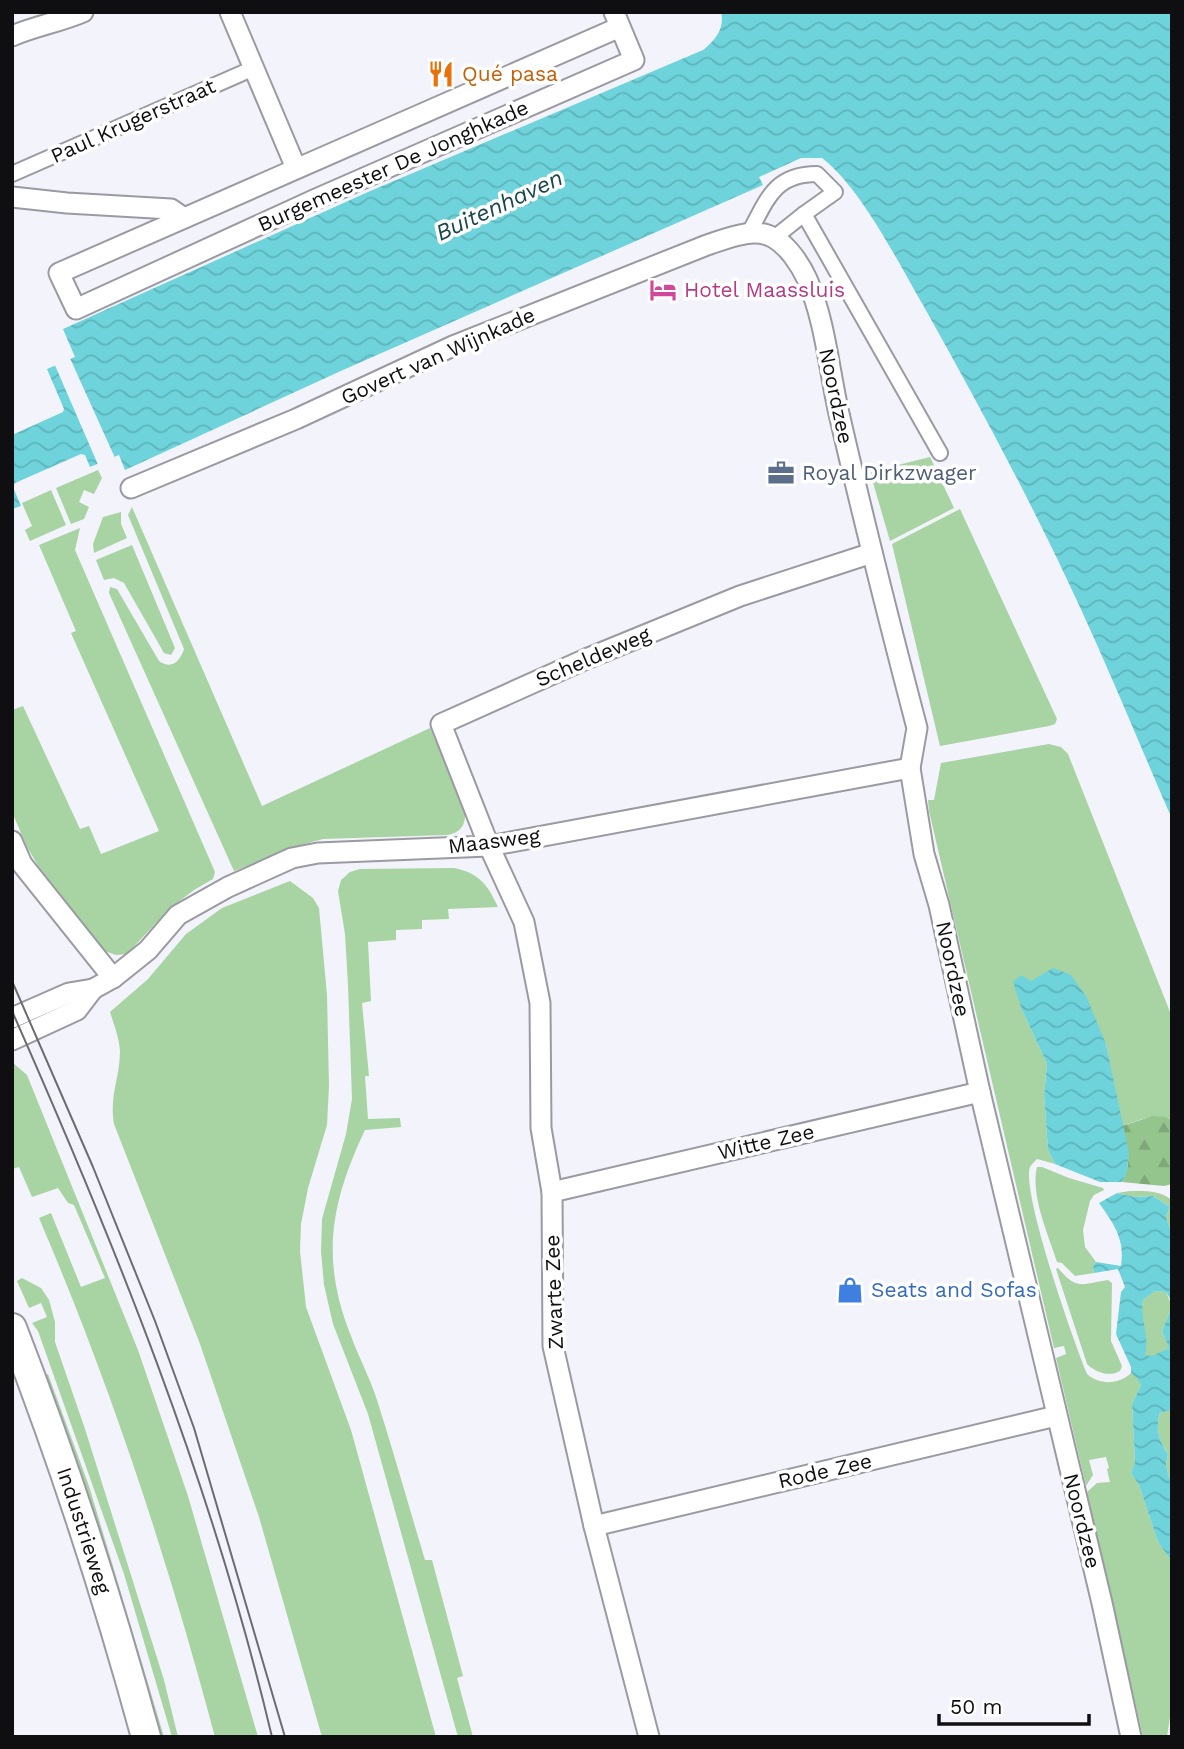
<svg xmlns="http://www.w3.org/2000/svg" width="1184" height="1749" viewBox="0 0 1184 1749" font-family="'Work Sans',sans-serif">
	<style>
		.green { fill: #a8d3a2 }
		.forest { fill: url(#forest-firs) }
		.water { fill: url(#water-waves) }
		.pier { fill: #f3f3fb }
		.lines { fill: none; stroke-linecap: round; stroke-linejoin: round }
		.pedestrian-casing { stroke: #9b9aa2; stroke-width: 18 }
		.minor-casing { stroke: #9b9aa2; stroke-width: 23 }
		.secondary-casing { stroke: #9b9aa2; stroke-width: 32 }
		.pedestrian { stroke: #fff; stroke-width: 14 }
		.minor { stroke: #fff; stroke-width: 19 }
		.secondary { stroke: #fff; stroke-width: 28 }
		.tram { stroke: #6b6b70; stroke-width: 2 }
		.labels { text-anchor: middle; stroke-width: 7; stroke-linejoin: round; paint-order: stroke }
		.food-label { font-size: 21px; fill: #c56008; stroke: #fff; text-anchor: start }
		.street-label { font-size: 21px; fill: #0f0f12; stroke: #fff }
		.hotel-label { font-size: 21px; fill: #b23c85; stroke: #fff; text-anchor: start }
		.service-label { font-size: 21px; fill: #4e5e75; stroke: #fff; text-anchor: start }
		.shop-label { font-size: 21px; fill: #366cbe; stroke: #fff; text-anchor: start }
		.water-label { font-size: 23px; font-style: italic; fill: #19474a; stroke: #fff }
	</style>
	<defs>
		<pattern id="forest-firs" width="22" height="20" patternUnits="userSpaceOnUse" patternTransform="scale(1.75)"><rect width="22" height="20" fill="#93c58c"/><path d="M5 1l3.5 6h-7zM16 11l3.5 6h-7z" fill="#7ea878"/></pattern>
		<pattern id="water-waves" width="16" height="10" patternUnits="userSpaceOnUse" patternTransform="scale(1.75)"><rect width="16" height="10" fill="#6ed3db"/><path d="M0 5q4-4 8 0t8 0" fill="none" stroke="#5eb4bb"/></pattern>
	</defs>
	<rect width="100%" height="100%" fill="#f3f3fb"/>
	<g class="green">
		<path d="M930,457l24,51 -64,33 -20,-69z"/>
		<path d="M98,470l4,8 -8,16 -10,-4 -5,12 10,5 -5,12 -13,5 -15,-36z"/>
		<path d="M51,490l15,35 -36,16 -5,-11 7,-4 -10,-23z"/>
		<path d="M132,507l130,299 168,-78 34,78c3,15 0,26 -17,29l-124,4 -29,8 -60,24 -125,-278 1,-6 7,2 42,72c13,9 21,0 25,-12l-56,-134z"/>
		<path d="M960,509l97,210 -2,5 -6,2 -109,20 -48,-202z"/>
		<path d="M121,512v12l6,14 -33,15 -1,-9 10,-27z"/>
		<path d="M80,528l-5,22 140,322 -2,7 -19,11 -25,19 -42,45 -11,1 -11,-4 -66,-84 -12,-20 -15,-35v-102l11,-4 57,123 9,-3 12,28 58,-23 -88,-198 5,-2 -37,-86z"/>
		<path d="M132,545l43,103 -4,7 -7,-2 -40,-70 -10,-5 -10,2 -8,-20z"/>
		<path d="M1049,744l12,3 7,7 104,263v103c-17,-8 -34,1 -50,6l-16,-82 -84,-34 25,54 -3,31 4,55 7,14 -18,-5c-1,1 -6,6 -7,8 -9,25 44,176 57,207 12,11 32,11 44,-1l6,4 4,8 -9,19 3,57 -4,12 8,12 19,57 14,20v142l-5,33h-24l-56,-245 10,-9 13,-1 -3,-13 2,-1 -3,-11 -17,3 4,15 -7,11 -30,-128 10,-4 -2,-8 -10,2 -125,-537 -1,-11h6l7,-37z"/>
		<path d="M454,868c25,5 34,17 44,39l-50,2 1,10 -27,1v9l-26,1v10l-28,2 3,59 -9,2 7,73h-4l3,43 32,-1 1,9 -36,3c-34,72 -45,129 -14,206 8,22 19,42 26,64 17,53 32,107 48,160h7l31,116 -6,2 16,59h-15l-90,-323 -35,-90 -9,-39 -3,-34 1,-32 24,-85 6,-35 -4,-114 -3,-51 -7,-43 3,-11 9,-8 10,-3z"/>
		<path d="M290,881l23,17 6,10 8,87 2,91 -2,39 -19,63 -7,36 -1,27 6,56 45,123 85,307h-114l-63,-220 -59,-173 -86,-220c-5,-28 6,-46 6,-73 -1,-14 -6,-26 -10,-39l38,-33 38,-45 36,-26z"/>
		<path d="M12,1062l15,13 111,275 50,146 70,241h-43c-47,-177 -104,-351 -176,-519l12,-5 30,74 24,-9 -31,-73 -6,-2 -10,-15 -26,9 -13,-30 -7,2z"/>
		<path d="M1037,1167h5l27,11 34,10 1,2 -10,5 -4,6 -7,29 2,17 11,15 -3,4 1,7 -19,3 -13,-13 -5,-1c-8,-26 -27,-67 -20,-95z"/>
		<path d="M1130,1191c16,0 29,-1 42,9v35l-6,-18 4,-10 -17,-11 -18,1 -18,-4z"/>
		<path d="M1058,1268c19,23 24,16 50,12l4,3 -1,58 11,25 -2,5c-10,6 -24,2 -33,-7l-31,-95z"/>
		<path d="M22,1278l19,10 8,12 6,22v20l30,87 79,251 14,57h-6l-48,-163 -86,-243 -6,-8 15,-6 -6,-14 -12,5 -12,-27z"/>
		<path d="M1155,1291l11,1 6,14 -10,25 7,17 -17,9 -7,-2 -4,-39 2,-16z"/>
		<path d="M48,1374l41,112 75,251h-6l-116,-361z"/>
		<path d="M1172,1410v68l-3,1 -3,-15 2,-10c-9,-13 -13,-26 -8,-41z"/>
	</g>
	<path class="forest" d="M1153,1116l12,1 7,3v64l-8,2 -42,-4c11,-19 5,-37 0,-56z"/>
	<g class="water">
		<path d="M721,12h451v807c-31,-71 -60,-143 -93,-214 -47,-102 -101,-202 -156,-300 -25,-43 -62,-117 -101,-147h-21l-42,19 4,8 -420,185 -218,100 -6,-15 -29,12 -5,-12 -4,-1 -66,29 -2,4 8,19 -9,3v-74l51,-23 1,-3 -17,-40 28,-12 -12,-28 305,-137 335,-142c12,-10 22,-21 18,-38z"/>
		<path d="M1053,968l18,7 15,21 20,48 23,109 -2,19 -5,10h-22l-45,-18 -7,-14 -4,-55 3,-31 -25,-54 -9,-28 8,-7 10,6z"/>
		<path d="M1117,1193l18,4 18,-1 17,11 -4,10 6,18v67l-6,-10 -11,-1 -12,9c-3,20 7,37 2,55l7,1 17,-8 -7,-17 10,-25v104l-12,3c-5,15 -1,28 8,41l-2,10 3,14 3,1v83l-14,-20 -19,-57 -8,-12 4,-12 -3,-57 9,-19 -4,-7 -6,-5v-6l-15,-33 5,-42 4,-5 -7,-18 -24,4 -1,-7 3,-4 25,4c4,-27 -7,-42 -22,-63z"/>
	</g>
	<path class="pier" d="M69,356l47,104 -17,7 -45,-104z"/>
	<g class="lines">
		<g class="pedestrian-casing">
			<g id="pedestrian">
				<path d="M12,174l242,-106"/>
				<path d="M749,233c18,-33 25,-59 68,-59l18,18 -31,22"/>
				<path d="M774,238l30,-24 136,239"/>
			</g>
		</g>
		<g class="minor-casing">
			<g id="minor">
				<path d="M230,12l66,156"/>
				<path d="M614,12l20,48 -318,139 -240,110 -17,-36 561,-246"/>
				<path d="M12,36c23,-10 48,-14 71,-24"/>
				<path d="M12,197l55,6 104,6 13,9"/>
				<path d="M131,488l165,-69 157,-73 254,-101c19,-6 47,-19 67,-7 14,8 26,26 33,41 19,44 22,93 33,139 24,104 50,207 77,310l-7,40 14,86 15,51 41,187 122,511 29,134"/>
				<path d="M12,841l10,23 91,114"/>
				<path d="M12,1018l57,-25 24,-4 20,-11 35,-28 30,-35 50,-28 64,-29 26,-5 171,-7 421,-78"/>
				<path d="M12,1040l65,-30 16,-21"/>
				<path d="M552,1192l428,-100"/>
				<path d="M594,1526l462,-110"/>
				<path d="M649,1737l-55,-211 -41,-180 -1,-154 -11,-64 -1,-125 -16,-81 -35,-76 -48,-122 145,-65 154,-63 132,-43"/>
			</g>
		</g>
		<g class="secondary-casing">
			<g id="secondary">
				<path id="s1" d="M12,1328c52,134 96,270 134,409"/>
			</g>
		</g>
		<use href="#pedestrian" class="pedestrian"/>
		<use href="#minor" class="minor"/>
		<use href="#secondary" class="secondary"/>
		<g class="tram">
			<path d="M12,981l81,186 62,154 39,107 91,309"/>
			<path d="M12,1011c104,235 201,476 260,726"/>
		</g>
	</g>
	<defs>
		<g id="restaurant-bare" transform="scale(2.1)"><path d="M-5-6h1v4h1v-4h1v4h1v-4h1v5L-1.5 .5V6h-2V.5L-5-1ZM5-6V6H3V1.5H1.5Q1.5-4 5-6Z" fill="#e8710a" stroke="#fff" stroke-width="2.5" paint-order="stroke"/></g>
		<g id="hotel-bare" transform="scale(2.1)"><path d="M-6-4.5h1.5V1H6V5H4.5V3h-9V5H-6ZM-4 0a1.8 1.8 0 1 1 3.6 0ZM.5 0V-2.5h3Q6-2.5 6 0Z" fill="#d1479c" stroke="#fff" stroke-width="2.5" paint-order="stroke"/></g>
		<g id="office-bare" transform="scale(2.1)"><path d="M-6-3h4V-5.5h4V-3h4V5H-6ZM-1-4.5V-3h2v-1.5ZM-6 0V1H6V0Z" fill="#5c6f8a" stroke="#fff" stroke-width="2.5" paint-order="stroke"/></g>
		<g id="shop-bare" transform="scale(2.1)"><path d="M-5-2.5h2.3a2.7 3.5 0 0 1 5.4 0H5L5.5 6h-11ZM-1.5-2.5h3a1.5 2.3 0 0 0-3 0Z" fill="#3f7fe0" stroke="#fff" stroke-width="2.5" paint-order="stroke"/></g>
	</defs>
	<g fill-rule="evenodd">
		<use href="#restaurant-bare" x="441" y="74"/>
		<use href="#hotel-bare" x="663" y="290"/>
		<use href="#office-bare" x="781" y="473"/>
		<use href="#shop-bare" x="850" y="1290"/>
	</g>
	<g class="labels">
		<g class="food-label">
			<text x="462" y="81">Qué pasa</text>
		</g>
		<g class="street-label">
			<text transform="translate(133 121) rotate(-24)" y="7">Paul Krugerstraat</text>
			<text transform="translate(393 166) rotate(-24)" y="7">Burgemeester De Jonghkade</text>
			<text transform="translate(438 356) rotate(-24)" y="7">Govert van Wijnkade</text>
			<text transform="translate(836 396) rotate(78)" y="7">Noordzee</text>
			<text transform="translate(593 657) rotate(-23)" y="7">Scheldeweg</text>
			<text transform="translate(494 841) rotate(-7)" y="7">Maasweg</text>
			<text transform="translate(953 969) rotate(78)" y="7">Noordzee</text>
			<text transform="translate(766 1142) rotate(-13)" y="7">Witte Zee</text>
			<text transform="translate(554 1292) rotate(-92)" y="7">Zwarte Zee</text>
			<text transform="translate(825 1471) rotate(-13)" y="7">Rode Zee</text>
			<text transform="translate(1082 1521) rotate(76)" y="7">Noordzee</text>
			<text dy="7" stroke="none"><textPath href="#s1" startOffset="215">Industrieweg</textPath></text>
		</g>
		<g class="hotel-label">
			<text x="684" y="297">Hotel Maassluis</text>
		</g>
		<g class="service-label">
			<text x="802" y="480">Royal Dirkzwager</text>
		</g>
		<g class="shop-label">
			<text x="871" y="1297">Seats and Sofas</text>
		</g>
		<g class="water-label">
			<text transform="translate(499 205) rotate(-25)" y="8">Buitenhaven</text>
		</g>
	</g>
	<rect width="1184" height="1749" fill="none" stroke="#0f0f12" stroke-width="28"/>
	<path d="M939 1714v10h150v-10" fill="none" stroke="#0f0f12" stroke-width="3.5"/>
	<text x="950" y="1714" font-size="21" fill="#0f0f12" stroke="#ffffff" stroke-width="5" paint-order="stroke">50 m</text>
</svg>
